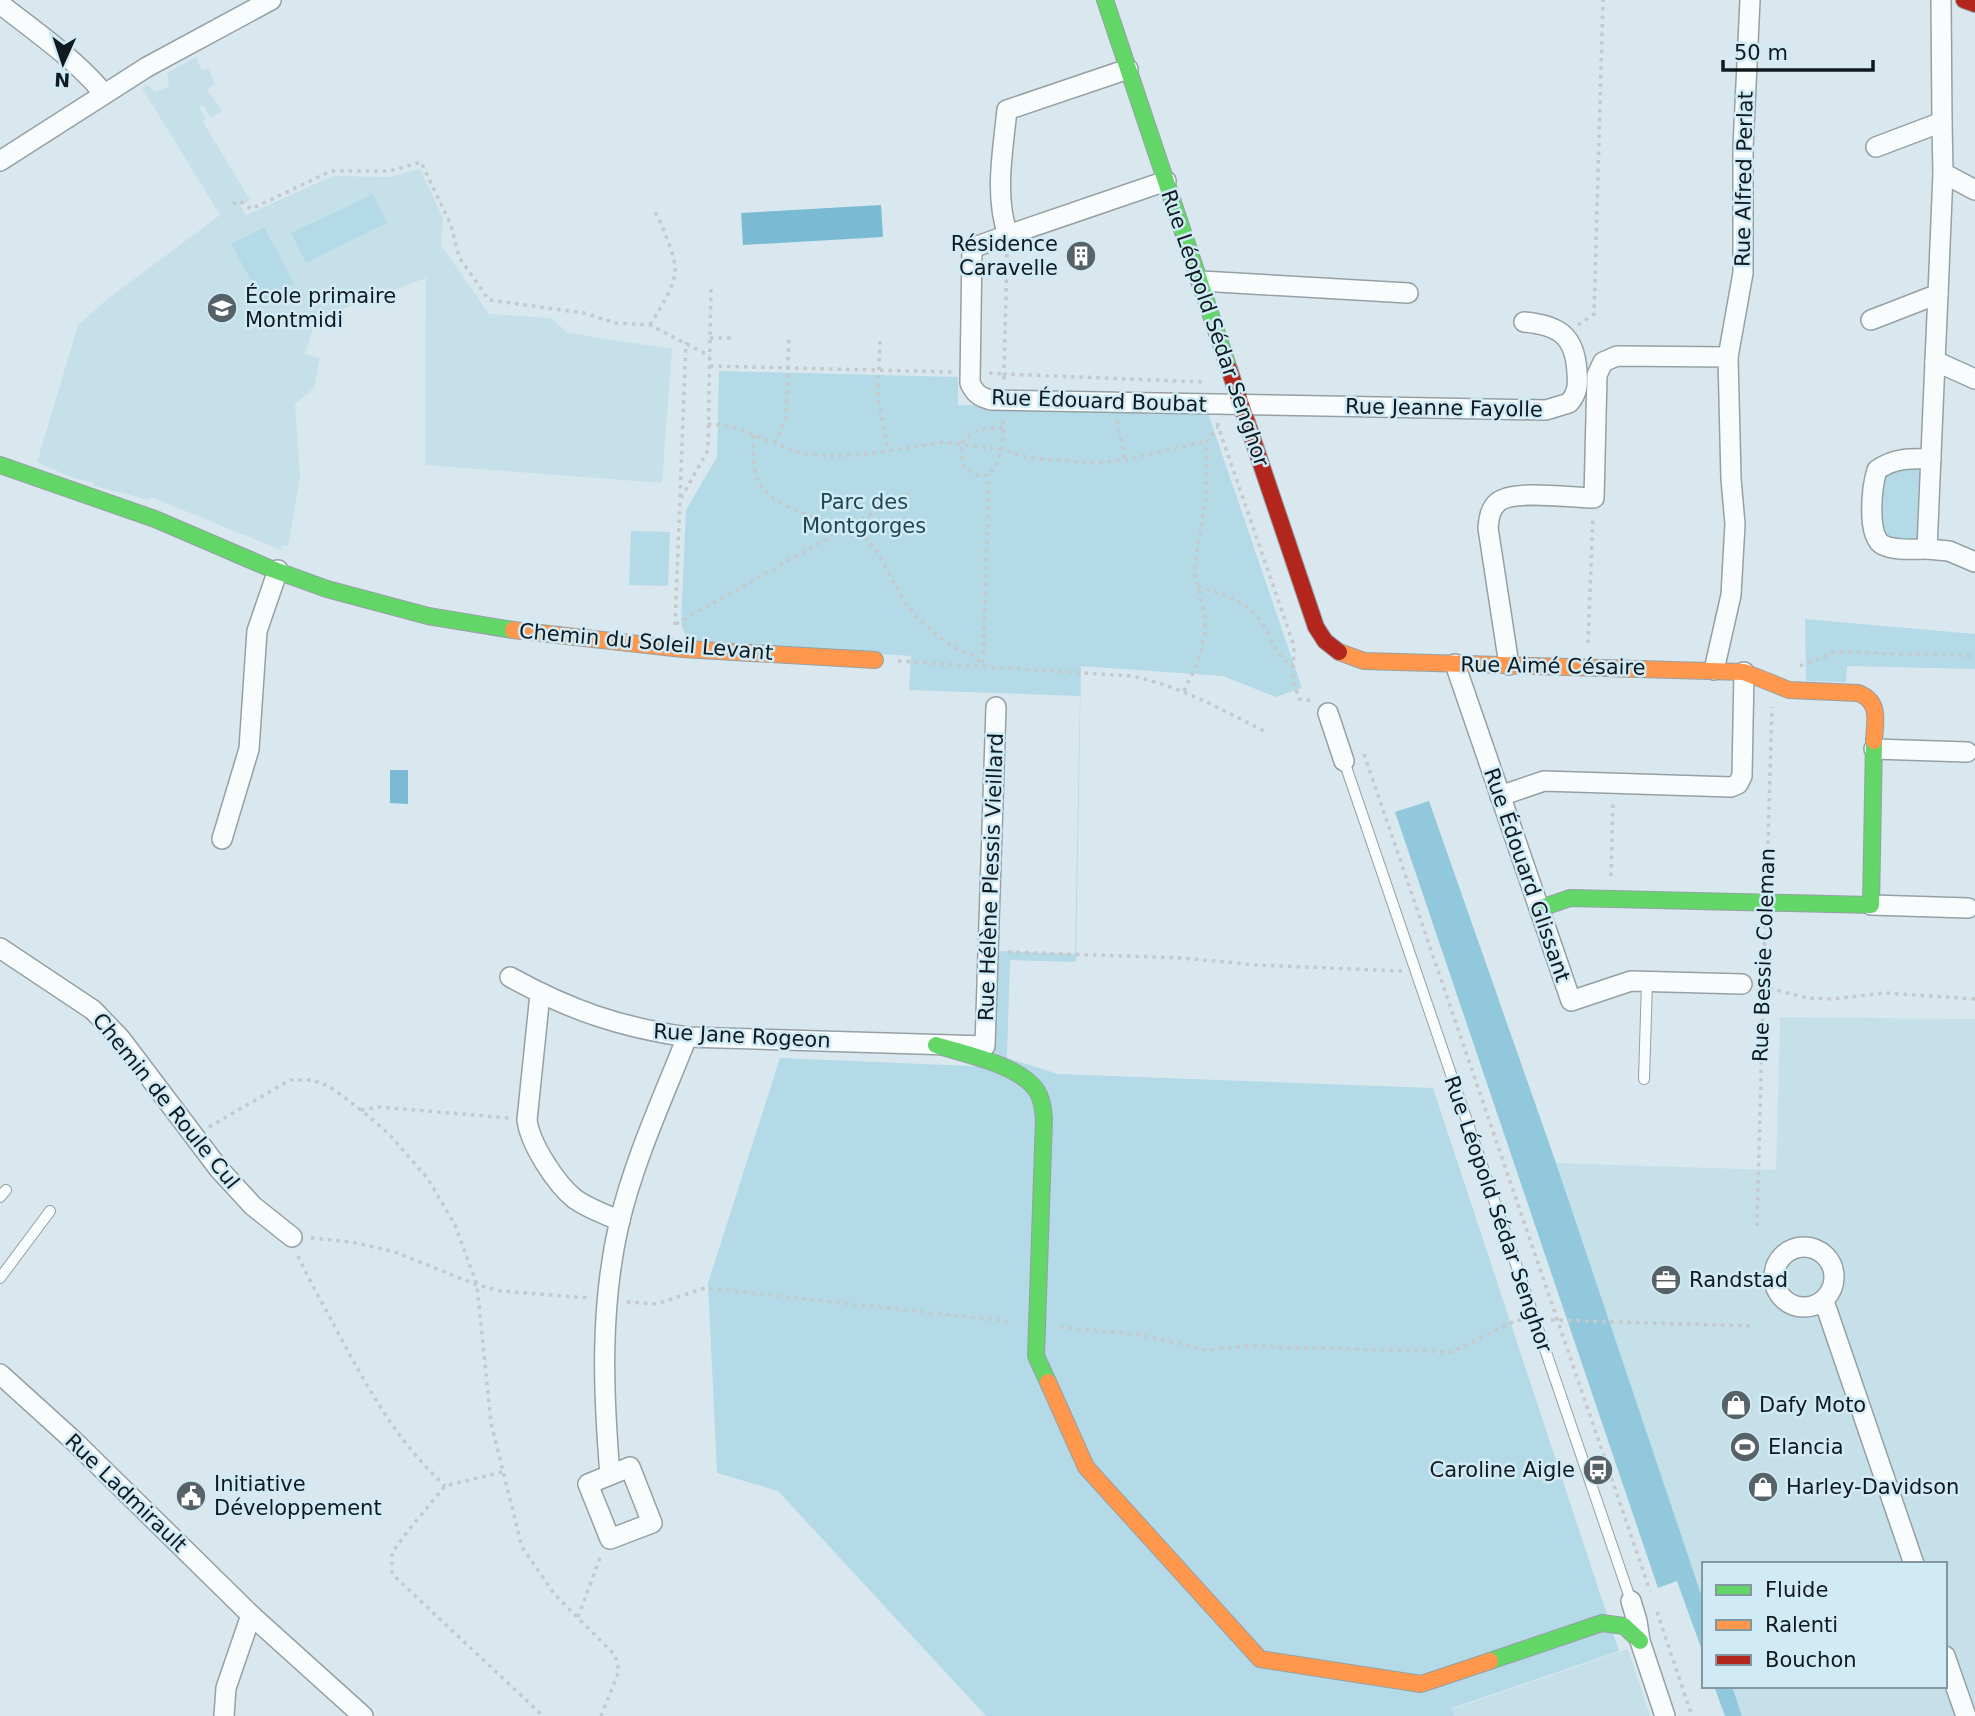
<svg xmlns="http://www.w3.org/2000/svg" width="1975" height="1716" viewBox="0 0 1975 1716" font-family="'DejaVu Sans',sans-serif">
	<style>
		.built { fill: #c6e0ea }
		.green { fill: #b4dae8 }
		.forest { fill: #92c8dc }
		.water { fill: #7abbd3 }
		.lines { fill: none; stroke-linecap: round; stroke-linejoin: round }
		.lane-casing { stroke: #95a0a4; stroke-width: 12 }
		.street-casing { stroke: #95a0a4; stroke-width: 22 }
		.fast-casing { stroke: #95a0a4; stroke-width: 18 }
		.slow-casing { stroke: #95a0a4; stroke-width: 18 }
		.jam-casing { stroke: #95a0a4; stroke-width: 18 }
		.path { stroke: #c4c9cb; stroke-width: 3.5; stroke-dasharray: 3.5 5; stroke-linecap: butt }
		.lane { stroke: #f9fcfc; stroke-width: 10 }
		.street { stroke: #f9fcfc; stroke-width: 19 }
		.fast { stroke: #63d668; stroke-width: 16 }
		.slow { stroke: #ff974d; stroke-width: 16 }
		.jam { stroke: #b3261e; stroke-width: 16 }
		.labels { text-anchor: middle; stroke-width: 5; stroke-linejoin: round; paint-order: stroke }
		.street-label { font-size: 21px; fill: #101a1e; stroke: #d1ebf6 }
		.poi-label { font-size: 21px; fill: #101a1e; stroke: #d1ebf6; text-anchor: start }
		.park-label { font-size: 21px; fill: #1f4553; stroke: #d1ebf6 }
	</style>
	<rect width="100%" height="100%" fill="#d9e8ee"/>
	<g class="built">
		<path d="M196,57l6,14 6,-3 7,16 -8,6 15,21 -11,7 -8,-13 -4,2 7,12 -3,3 47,78 -10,5 6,10 87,-39 58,1 29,-8 23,49 -2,27 48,69 62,4 17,15 104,16 -10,134 -237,-18 1,-187 -110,41 -11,35 15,4 -6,30 -19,16 5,73 -12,69 -5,-1 -2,5 -130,-53 -2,3 -55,-14v-3l-21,-5 -36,-16 41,-137 27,-24 115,-86 -78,-127 5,-3 9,7 13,-6 -2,-13z"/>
		<path d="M1780,1017l195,2v697h-233l-10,-30h213v-122h-241v39l-148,-440 220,7z"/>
		<path d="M1628,1649l22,67h-196l-2,-7z"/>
	</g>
	<g class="green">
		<path d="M373,194l14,29 -81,40 -15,-30z"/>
		<path d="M264,227l30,56 -32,18 -31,-57z"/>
		<path d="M719,371l239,6v28l249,5 95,278 -26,9 -53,-21 -142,-10 -5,296 -66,-2 -3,98 51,16 375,14 186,563 -167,57 2,8h-468l-208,-225 -61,-18 -9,-190 72,-225 214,9 3,-116 78,3 5,-258 -171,-6 2,-34 -217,-15c-8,-5 -11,-9 -13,-18l5,-113 31,-53z"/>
		<path d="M1915,467l8,7 -5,66 -29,-2 -9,-13 2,-44 10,-10z"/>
		<path d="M631,531l39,1 -2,54 -39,-1z"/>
		<path d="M1805,619l170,15v35l-128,-3 -1,16 -40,-1z"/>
	</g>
	<g class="forest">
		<path d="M1429,801l127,362 148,440v53l-27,-75 -19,7 -263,-776z"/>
		<path d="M1714,1686h18l10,30h-17z"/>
	</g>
	<g class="water">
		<path d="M881,205l2,32 -140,8 -2,-32z"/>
		<path d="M390,770h18v34l-18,-1z"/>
	</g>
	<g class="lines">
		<g class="lane-casing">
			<g id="lane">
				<path d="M1344,761l287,840"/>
				<path d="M1644,1079l3,-97"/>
				<path d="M0,1197l6,-7"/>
				<path d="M0,1278l50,-67"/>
			</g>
		</g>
		<g class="street-casing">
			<g id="street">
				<path d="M0,4c31,24 80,59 103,89"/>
				<path d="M1128,69l-121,41c-4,40 -13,86 1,125l158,-54"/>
				<path d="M1942,122l1,51 32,17"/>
				<path d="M1876,147l66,-25 -1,-122"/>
				<path d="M0,161l147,-94 124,-67"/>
				<path d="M1008,235l-36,13 -2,135c5,11 10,14 21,17l555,10 23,-7c9,-10 9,-19 8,-31 -2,-37 -19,-47 -53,-50"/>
				<path d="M1201,281l207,12"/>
				<path d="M1938,294l-3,67 40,18"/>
				<path d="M1871,320l67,-26 5,-121"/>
				<path d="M1728,357l15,-84v-125l7,-148"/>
				<path d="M1935,361l-8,188 22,2 26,11"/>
				<path d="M1927,549c-13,0 -32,2 -44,-4 -17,-9 -11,-59 -6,-75 17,-12 34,-12 54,-11"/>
				<path d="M1455,664l116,337 60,-20 111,3"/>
				<path d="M1509,665l-21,-137c1,-10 2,-19 10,-26 16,-13 74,-4 96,-4l3,-123 6,-13 14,-6 111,1 3,122 4,45 -4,71 -17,75"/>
				<path d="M1328,713l16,48"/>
				<path d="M1874,749l93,3"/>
				<path d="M1500,796l44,-15 187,6 7,-3 4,-8 2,-104"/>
				<path d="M222,839l27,-90 8,-118 21,-61"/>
				<path d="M1871,905l97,3"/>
				<path d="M0,948l93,62 27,28 99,131 34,37 39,31"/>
				<path d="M510,977c60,33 109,50 177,60l298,9 11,-339"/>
				<path d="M540,994l-13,126c3,24 29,64 48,79 14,10 30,15 45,22"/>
				<circle cx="1804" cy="1277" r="30"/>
				<path d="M1824,1301l90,263"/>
				<path d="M0,1374l74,67 177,174 112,101"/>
				<path d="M630,1467l22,56 -42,16 -22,-55z"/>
				<path d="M610,1475c-7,-85 -10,-168 9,-251 15,-64 44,-126 68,-187"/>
				<path d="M1631,1601l6,20 3,20 25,75"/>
				<path d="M1945,1656l21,60"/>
				<path d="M224,1716l2,-28 25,-73"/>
			</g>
		</g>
		<g class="fast-casing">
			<g id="fast">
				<path d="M1105,0l124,369"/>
				<path d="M0,465l155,54 114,49 58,21 101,27 85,14"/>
				<path d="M1538,909l32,-11 301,7 3,-164"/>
				<path d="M936,1045c28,9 84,20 101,46 5,8 6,18 7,27l-8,238 12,26"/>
				<path d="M1490,1661l112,-38 22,3 16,15"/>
			</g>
		</g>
		<g class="slow-casing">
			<g id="slow">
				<path d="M513,630l170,19 192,11"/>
				<path d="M1339,652l25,9 380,11 45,18 69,3c23,8 17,29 16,48"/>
				<path d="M1048,1382l38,85 174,192 161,25 69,-23"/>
			</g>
		</g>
		<g class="jam-casing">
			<g id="jam">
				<path d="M1964,0l11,4"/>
				<path d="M1229,369l87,258 9,14 14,11"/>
			</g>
		</g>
		<g class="path">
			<path d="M233,204l7,-3 11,8 80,-38h59l31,-9 30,63 8,32 30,43 95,13 31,10 35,2 60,31"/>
			<path d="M1007,254l-3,120 199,8"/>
			<path d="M650,325c33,-54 31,-51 8,-109l-5,-5"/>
			<path d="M1578,325l16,-11 9,-314"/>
			<path d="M710,338h22"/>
			<path d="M880,341l-2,57 10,52"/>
			<path d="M710,366l243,6"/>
			<path d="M989,373l15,1v8"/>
			<path d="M1117,421l8,39"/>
			<path d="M1217,423l77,223 -1,33 6,20 14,2"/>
			<path d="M708,424l23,2 72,28 27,2 31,-1 84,-13 58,8 27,8 63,5 32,-3 82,-19"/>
			<path d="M1003,428c-18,0 -31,2 -43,16l4,24 13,7h12c16,-20 14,-33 14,-57"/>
			<path d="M754,435c-5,46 7,63 49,78 20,7 39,13 58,20 24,21 30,54 51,78 11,13 27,27 42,36 10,6 20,7 28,17"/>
			<path d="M775,443l11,-25 3,-79"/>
			<path d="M680,497l6,-155"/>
			<path d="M1198,587c28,7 54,16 69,44 8,16 9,26 26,34"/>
			<path d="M676,624l234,-132"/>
			<path d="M675,625l5,-125 28,-50 3,-164"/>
			<path d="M1588,643l5,-125"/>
			<path d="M898,661l232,15c49,9 90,33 134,55"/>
			<path d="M983,663l6,-188"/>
			<path d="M1800,666l35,-14 140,4"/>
			<path d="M1184,691l14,-29 7,-29v-16l-10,-42v-12l11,-65 1,-57 11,-14"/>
			<path d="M1364,754l286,837"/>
			<path d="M1611,876l2,-73"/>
			<path d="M1767,878l5,-171"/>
			<path d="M1008,952l174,6 75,7 145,6"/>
			<path d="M1761,986l46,12 25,1 53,-6 90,6"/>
			<path d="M361,1110l18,-3 130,11"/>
			<path d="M209,1127l81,-47h22l17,6 32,24 28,24 39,45 27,46 22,60 14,138 31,124 33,48 60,60 4,16 -18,45"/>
			<path d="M1757,1226l8,-302"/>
			<path d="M311,1238l41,4 43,10 82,33 24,6 87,7"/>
			<path d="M298,1256c11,24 25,48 37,71 32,60 60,112 110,159"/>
			<path d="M627,1302l29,2 49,-16 309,34"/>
			<path d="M1551,1320l200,6"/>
			<path d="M1060,1327l81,8 66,15 38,-4 207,6 65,-32h5"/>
			<path d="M502,1472l-57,14 -38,46 -15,21v21l151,142"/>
			<path d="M1657,1612l35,104"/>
			<path d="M578,1617l23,-62"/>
		</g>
		<use href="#lane" class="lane"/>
		<use href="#street" class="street"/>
		<use href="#fast" class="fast"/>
		<use href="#slow" class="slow"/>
		<use href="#jam" class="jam"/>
	</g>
	<defs>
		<g id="building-disc" transform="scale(1.575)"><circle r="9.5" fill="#566267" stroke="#d1ebf6"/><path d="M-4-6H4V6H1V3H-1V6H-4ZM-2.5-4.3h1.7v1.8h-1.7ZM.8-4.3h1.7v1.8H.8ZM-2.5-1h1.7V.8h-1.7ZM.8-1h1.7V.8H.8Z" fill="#fff"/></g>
		<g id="school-disc" transform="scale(1.575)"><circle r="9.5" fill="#566267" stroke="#d1ebf6"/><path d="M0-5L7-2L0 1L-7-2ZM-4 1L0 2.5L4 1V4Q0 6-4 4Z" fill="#fff"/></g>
		<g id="office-disc" transform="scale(1.575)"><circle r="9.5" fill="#566267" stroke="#d1ebf6"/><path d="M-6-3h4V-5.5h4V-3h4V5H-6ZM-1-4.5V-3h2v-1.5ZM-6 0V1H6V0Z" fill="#fff"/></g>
		<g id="shop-disc" transform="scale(1.575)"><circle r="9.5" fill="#566267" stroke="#d1ebf6"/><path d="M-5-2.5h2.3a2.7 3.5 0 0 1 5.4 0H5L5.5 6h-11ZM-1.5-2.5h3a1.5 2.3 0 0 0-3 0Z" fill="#fff"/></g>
		<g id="stadium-disc" transform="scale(1.575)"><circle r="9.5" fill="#566267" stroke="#d1ebf6"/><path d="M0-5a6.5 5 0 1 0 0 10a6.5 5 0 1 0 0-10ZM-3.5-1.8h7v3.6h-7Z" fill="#fff"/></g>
		<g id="bus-disc" transform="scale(1.575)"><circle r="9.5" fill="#566267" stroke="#d1ebf6"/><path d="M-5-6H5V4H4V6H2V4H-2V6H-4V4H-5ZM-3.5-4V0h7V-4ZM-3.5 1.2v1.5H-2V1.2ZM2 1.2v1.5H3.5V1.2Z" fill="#fff"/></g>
		<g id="civic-disc" transform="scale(1.575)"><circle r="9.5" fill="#566267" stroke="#d1ebf6"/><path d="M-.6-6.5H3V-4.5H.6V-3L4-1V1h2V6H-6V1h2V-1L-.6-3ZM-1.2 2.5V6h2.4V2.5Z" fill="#fff"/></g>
	</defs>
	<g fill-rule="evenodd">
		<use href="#building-disc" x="1081" y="256"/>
		<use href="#school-disc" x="222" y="308"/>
		<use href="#office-disc" x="1666" y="1280"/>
		<use href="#shop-disc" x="1736" y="1405"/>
		<use href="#stadium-disc" x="1745" y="1447"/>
		<use href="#bus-disc" x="1598" y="1470"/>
		<use href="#shop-disc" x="1763" y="1487"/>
		<use href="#civic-disc" x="191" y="1496"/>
	</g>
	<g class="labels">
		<g class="street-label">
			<text transform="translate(1744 179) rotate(-89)" y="7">Rue Alfred Perlat</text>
			<text transform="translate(1215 328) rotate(71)" y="7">Rue Léopold Sédar Senghor</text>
			<text transform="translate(1099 401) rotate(2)" y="7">Rue Édouard Boubat</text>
			<text transform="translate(1444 408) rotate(1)" y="7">Rue Jeanne Fayolle</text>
			<text transform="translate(646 642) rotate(5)" y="7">Chemin du Soleil Levant</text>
			<text transform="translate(1553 666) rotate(1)" y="7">Rue Aimé Césaire</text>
			<text transform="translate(1527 875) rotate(71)" y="7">Rue Édouard Glissant</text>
			<text transform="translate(991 877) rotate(-88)" y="7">Rue Hélène Plessis Vieillard</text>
			<text transform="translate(1764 955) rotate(-88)" y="7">Rue Bessie Coleman</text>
			<text transform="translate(742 1036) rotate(3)" y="7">Rue Jane Rogeon</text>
			<text transform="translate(166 1101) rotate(51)" y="7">Chemin de Roule Cul</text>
			<text transform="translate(1498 1214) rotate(71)" y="7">Rue Léopold Sédar Senghor</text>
			<text transform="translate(126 1493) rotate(44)" y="7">Rue Ladmirault</text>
		</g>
		<g class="poi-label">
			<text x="1058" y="251" text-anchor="end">Résidence<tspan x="1058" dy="24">Caravelle</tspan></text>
			<text x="245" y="303">École primaire<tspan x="245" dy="24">Montmidi</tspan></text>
			<text x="1689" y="1287">Randstad</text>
			<text x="1759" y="1412">Dafy Moto</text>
			<text x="1768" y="1454">Elancia</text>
			<text x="1575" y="1477" text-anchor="end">Caroline Aigle</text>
			<text x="214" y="1491">Initiative<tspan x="214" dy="24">Développement</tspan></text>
			<text x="1786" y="1494">Harley-Davidson</text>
		</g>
		<g class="park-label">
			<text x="864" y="509">Parc des<tspan x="864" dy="24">Montgorges</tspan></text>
		</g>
	</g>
	<rect x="1702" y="1562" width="245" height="126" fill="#d1ebf6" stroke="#8497a0" stroke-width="2"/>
	<rect x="1716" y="1585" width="35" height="10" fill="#63d668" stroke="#8497a0" stroke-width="2"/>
	<text x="1765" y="1597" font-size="21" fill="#101a1e">Fluide</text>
	<rect x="1716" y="1620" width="35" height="10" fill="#ff974d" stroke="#8497a0" stroke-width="2"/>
	<text x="1765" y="1632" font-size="21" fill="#101a1e">Ralenti</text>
	<rect x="1716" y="1655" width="35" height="10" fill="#b3261e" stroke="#8497a0" stroke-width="2"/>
	<text x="1765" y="1667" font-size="21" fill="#101a1e">Bouchon</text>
	<g transform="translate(63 63) rotate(183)" stroke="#d1ebf6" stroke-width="5" paint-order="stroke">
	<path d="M0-5L12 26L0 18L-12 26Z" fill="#101a1e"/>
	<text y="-10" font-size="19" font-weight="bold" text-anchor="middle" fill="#101a1e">N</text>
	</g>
	<path d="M1723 60v10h150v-10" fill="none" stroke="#101a1e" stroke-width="3.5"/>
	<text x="1734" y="60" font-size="21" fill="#101a1e" stroke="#d1ebf6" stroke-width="5" paint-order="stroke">50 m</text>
</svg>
